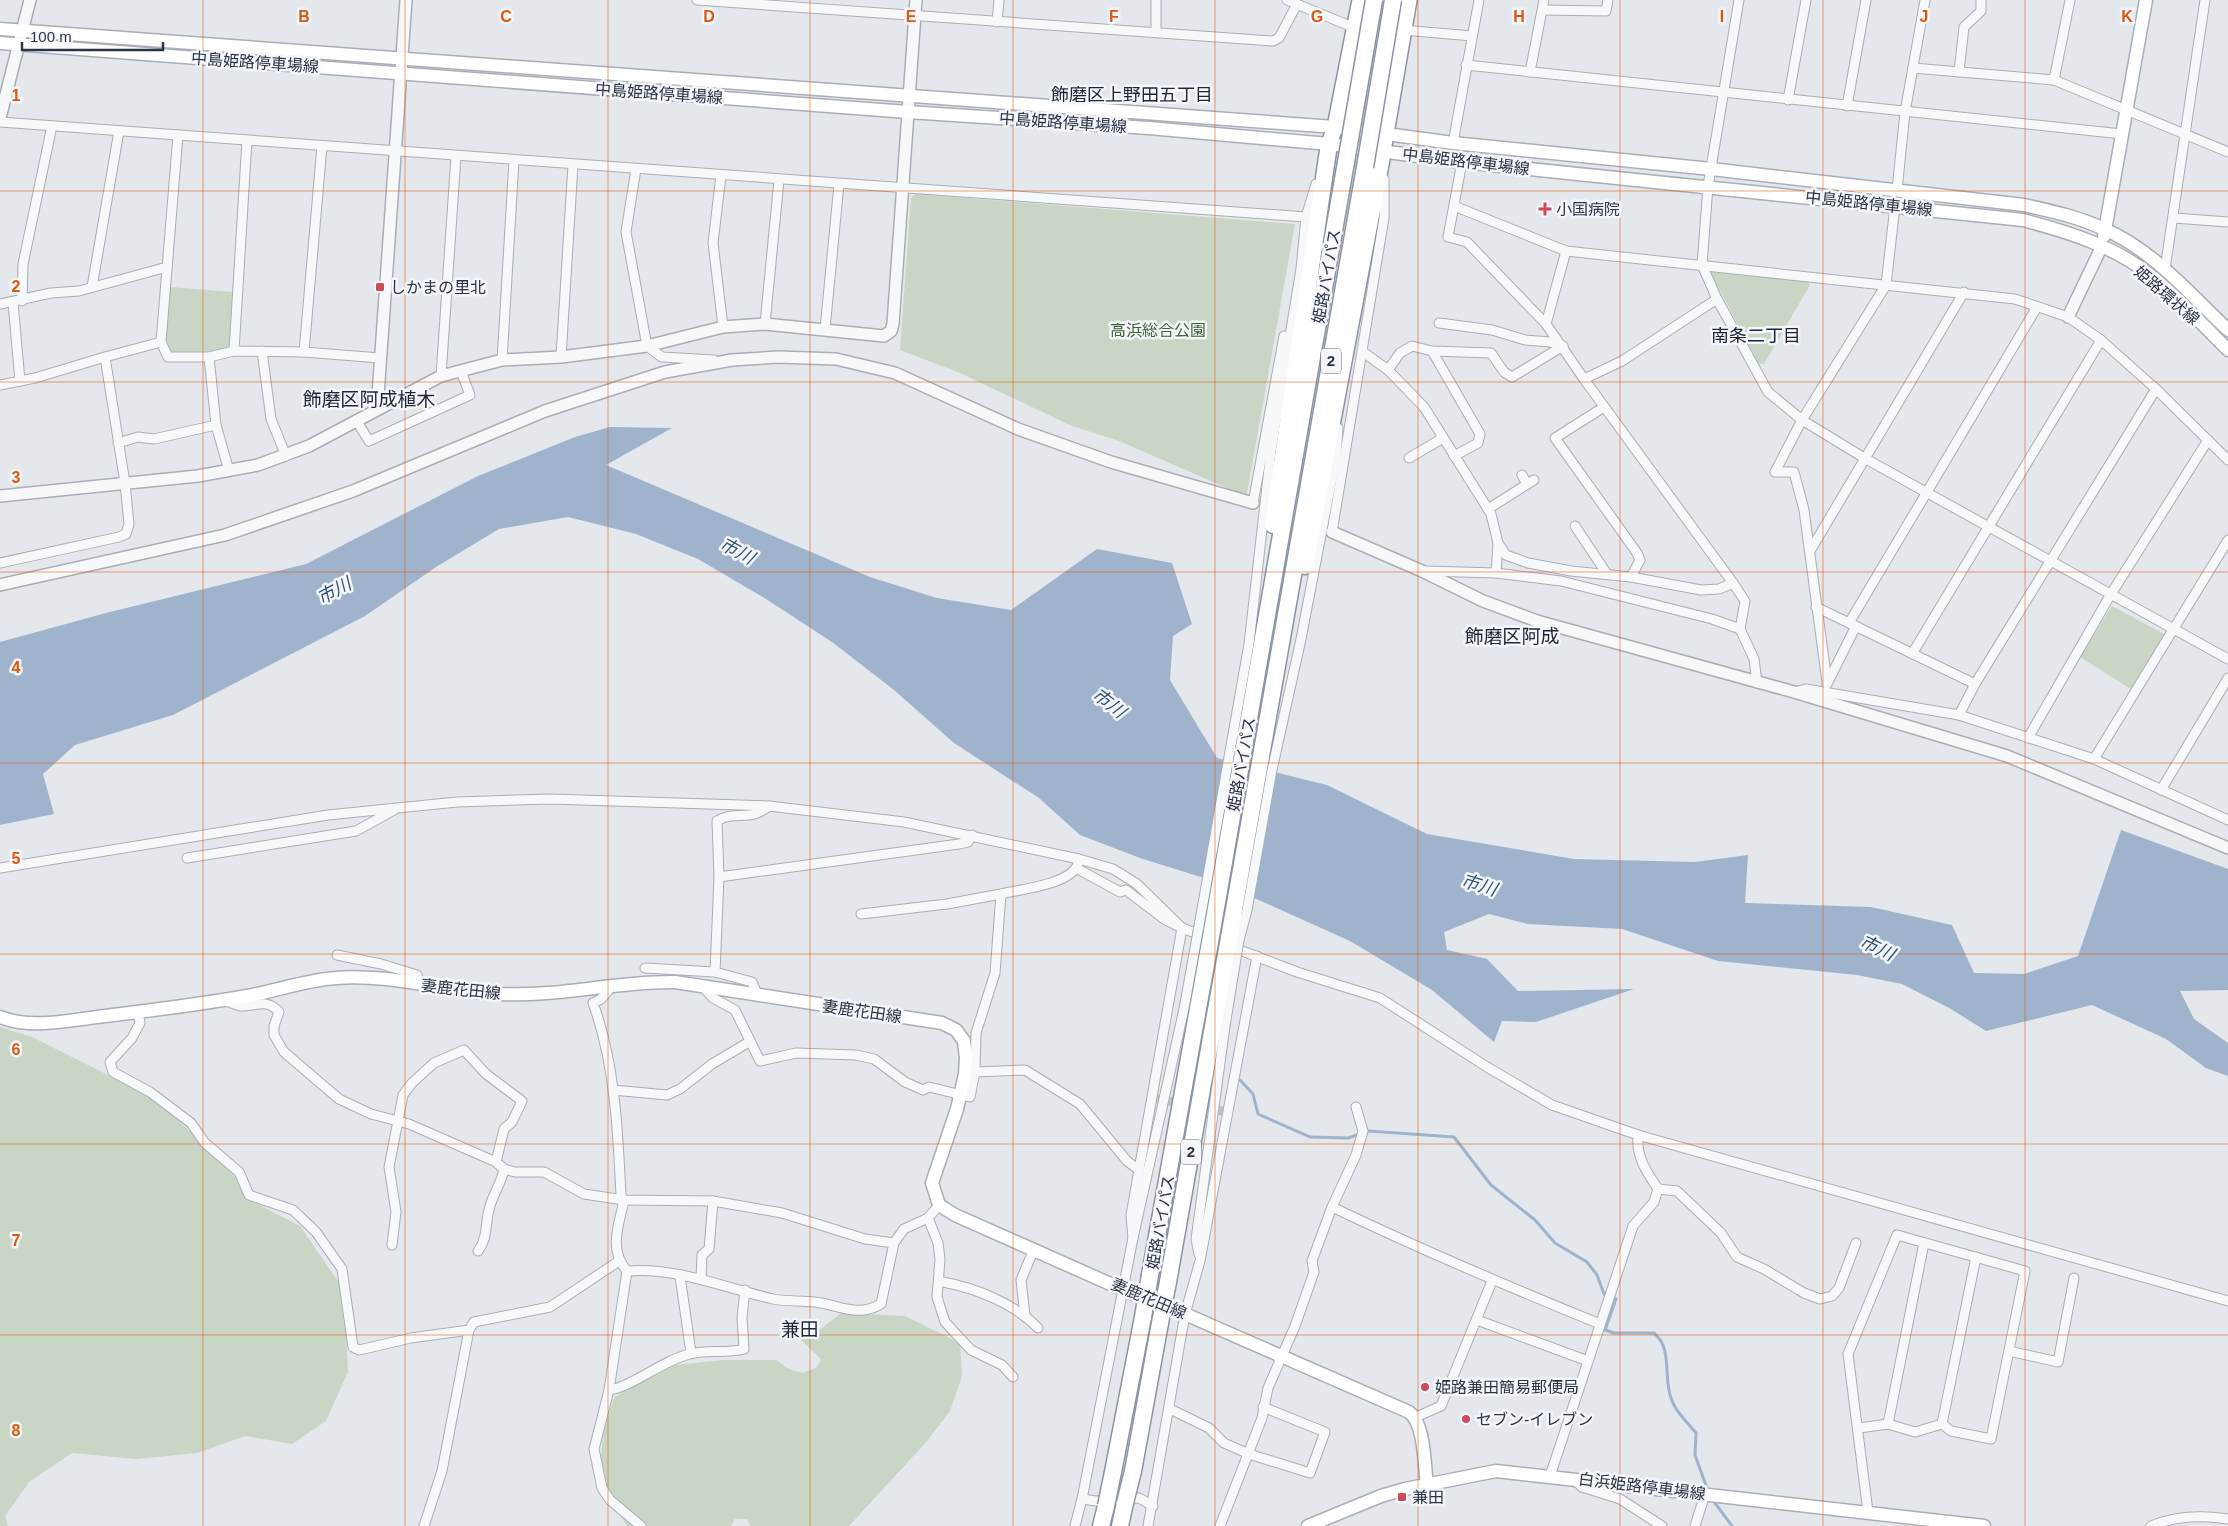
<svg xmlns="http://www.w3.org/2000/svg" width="2228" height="1526" viewBox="0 0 2228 1526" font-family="Arial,'Noto Sans JP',sans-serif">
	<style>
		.green { fill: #c9d6c5 }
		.water { fill: #9fb4cc }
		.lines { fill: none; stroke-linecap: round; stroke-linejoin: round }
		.stream { stroke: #9fb4cc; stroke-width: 3 }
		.minor-tunnel { stroke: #bfc3cb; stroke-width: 9; stroke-dasharray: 9 4.5; stroke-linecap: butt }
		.minor-casing { stroke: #a9aeb7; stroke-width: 11 }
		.tertiary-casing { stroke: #a9aeb7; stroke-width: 14 }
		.secondary-casing { stroke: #a9aeb7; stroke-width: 15 }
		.trunk-casing { stroke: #8b94a3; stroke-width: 18 }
		.motorway-casing { stroke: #8b94a3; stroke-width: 19 }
		.minor { stroke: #f7f8fa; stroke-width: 9 }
		.tertiary { stroke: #f7f8fa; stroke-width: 11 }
		.secondary { stroke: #fff; stroke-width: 12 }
		.trunk { stroke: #fff; stroke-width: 15 }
		.motorway { stroke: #fff; stroke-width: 16 }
		.minor-bridge-casing { stroke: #a9aeb7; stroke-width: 11; stroke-linecap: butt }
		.motorway-bridge-casing { stroke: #8b94a3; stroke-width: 19; stroke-linecap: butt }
		.minor-bridge { stroke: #f7f8fa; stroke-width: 9 }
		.motorway-bridge { stroke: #fff; stroke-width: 16 }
		.grid { fill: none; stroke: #df570f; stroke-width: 1; stroke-opacity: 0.55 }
		.poi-dot { fill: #d1495b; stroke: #f4f6f9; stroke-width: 2 }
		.labels { text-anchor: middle; stroke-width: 5; stroke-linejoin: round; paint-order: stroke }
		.shield { fill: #f4f6f9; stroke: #676e7b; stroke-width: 1 }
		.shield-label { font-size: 15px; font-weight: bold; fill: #2b3445 }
		.street-label { font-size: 16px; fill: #2b3445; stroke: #f4f6f9 }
		.poi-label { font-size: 16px; fill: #2b3445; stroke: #f4f6f9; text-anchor: start }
		.park-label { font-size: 16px; fill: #3f6138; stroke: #f4f6f9 }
		.neighbourhood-label { font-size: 18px; fill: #1d2536; stroke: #f4f6f9 }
		.water-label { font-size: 18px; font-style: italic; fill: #34527a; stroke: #f4f6f9 }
		.quarter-label { font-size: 19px; fill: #1d2536; stroke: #f4f6f9 }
		.grid-label { font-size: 16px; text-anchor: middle; font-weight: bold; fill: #df570f; stroke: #f4f6f9; stroke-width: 5; stroke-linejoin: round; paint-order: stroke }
	</style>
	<rect width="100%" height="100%" fill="#e4e7ec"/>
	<g class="green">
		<path d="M916,194l379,30 -48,269 -4,2 -124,-54 -47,-15 -112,-53 -60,-23 11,-152z"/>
		<path d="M1713,270l94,9 3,6 -46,79h-5l-48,-90z"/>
		<path d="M170,287l63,5 -4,54 -4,4 -51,4 -5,-4 -3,-8z"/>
		<path d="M2112,606l54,29 -34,55 -52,-33z"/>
		<path d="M0,1027l32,10 122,61 70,65 30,39 46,24 44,64 4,82 -22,49 -34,23 -47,-8 -48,17 -61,6 -64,-6 -43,29 -24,34 3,10h-8z"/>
		<path d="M841,1313l64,3 55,27 2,33 -12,35 -22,29 -79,86h-99l-3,-7h-12l-4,7h-104l-15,-23 -12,-31 3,-40 11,-34 32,-22 29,-11 49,-5h52l13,9 13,4 14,-5 5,-9 -21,-20 22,-11z"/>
	</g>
	<path class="water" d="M610,427l62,1 -66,37 264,112 67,21 74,12 86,-61 75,14 20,61 -19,12 -3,44 47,78 110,27 100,49 147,25 121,3 53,-7 -3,48 126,4 81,18 22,48 50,1 54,-18 43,-126 107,39v121l-48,1 14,28 34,24v33l-22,-8 -40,-29 -74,-34 -106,26 -35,-22 -49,-25 -45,-9 -139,-14 -96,-32 -94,-5 -39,-10 -45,18 3,18 40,9 31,32 116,-2 -98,33 -34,-1 -8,21 -62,-52 -82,-49 -127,-57 -83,-26 -60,-23 -41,-37 -85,-55 -60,-53 -62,-48 -66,-43 -68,-40 -62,-25 -68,-17 -69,12 -63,38 -71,49 -192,99 -98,30 -32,29 11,40 -54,11v-183l106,-29 200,-49 172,-88 97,-39z"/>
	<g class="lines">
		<g class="stream">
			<path d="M1240,1080l13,14 5,20 52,23 38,1 21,-7 85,6 37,48 44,35 20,23 32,19 10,13 7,19 12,5 -11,31 9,3h40c19,16 9,43 17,65 4,13 16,24 25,35l-1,22 13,36"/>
			<path d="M1712,1499l20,27"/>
		</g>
		<path class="minor-tunnel" d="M1152,1098l76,14"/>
		<g class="minor-casing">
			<g id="minor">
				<path d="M697,0l576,41 6,-3 18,-34"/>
				<path d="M1287,0l68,28"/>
				<path d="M1739,0l-31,186 -6,79 15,34 51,93 34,28 64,39 362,200"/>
				<path d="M1543,10l63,1 2,-11"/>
				<path d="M997,22l2,-22"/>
				<path d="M1403,30l69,6"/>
				<path d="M1156,32v-32"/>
				<path d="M1466,65c219,25 438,46 656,69"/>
				<path d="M1913,68l141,12 174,72"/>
				<path d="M1530,72l14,-72"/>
				<path d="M1959,72l5,-45 17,-16v-11"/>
				<path d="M2054,80l16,-80"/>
				<path d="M1788,100l18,-100"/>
				<path d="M1847,106l19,-106"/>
				<path d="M0,122l1306,95"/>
				<path d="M178,135l-17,207 7,15h41l25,-6 70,1 76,6"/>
				<path d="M1453,143l26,-143"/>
				<path d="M1462,162l-14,75 19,5 79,82 38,55 149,204 12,18 -5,28 14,30 3,24"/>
				<path d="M636,169l-10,63 21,114 15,11 52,3"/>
				<path d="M721,175l-8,68 10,84"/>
				<path d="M1897,190l8,-78 20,-112"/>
				<path d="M1454,206l112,45"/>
				<path d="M2174,218l54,4"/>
				<path d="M2165,269l40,-269"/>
				<path d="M92,287l27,-156"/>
				<path d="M22,301l1,-37 29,-138"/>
				<path d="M13,303l7,78"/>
				<path d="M0,304l51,-11 28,-2 88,-24"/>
				<path d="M1439,323l53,7 33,10 25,2 13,4"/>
				<path d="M765,324l14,-144"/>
				<path d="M1546,324l20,-73 449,48 53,18 33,23 55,49 72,71"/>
				<path d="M825,329l14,-145"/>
				<path d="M234,351l13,-211"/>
				<path d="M262,351l9,68 15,37"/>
				<path d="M1432,351l48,83 -2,9 -24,13"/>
				<path d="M304,352l18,-206"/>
				<path d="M1363,352l25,18 36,37 67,107 7,29 -2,30"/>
				<path d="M105,357l56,-15"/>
				<path d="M209,357l7,68 13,46"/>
				<path d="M561,357l12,-192"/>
				<path d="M502,360l12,-199"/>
				<path d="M1388,370l12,-17 12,-7 20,5 59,2 13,19 8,5 51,-31"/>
				<path d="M441,376l15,-220"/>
				<path d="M1584,379l38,-18 95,-62"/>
				<path d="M0,385l35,-7 70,-21 20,126 4,41 -3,10 -7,3 -119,26"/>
				<path d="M1604,407l-49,31 82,115 3,7 -9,17"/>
				<path d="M356,420l13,21 101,-46 -9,-24"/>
				<path d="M118,443l20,-6 16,2 62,-14"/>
				<path d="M1409,458l34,-20"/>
				<path d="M1522,475l5,9"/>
				<path d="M1253,503l31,-167"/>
				<path d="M1488,509l46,-29"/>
				<path d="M1575,526l32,48"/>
				<path d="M1332,532l52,-314v-39"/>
				<path d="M1498,543l8,12 22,8 43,8 60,6 70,13 18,-1 14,-6"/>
				<path d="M1810,551l154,-259"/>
				<path d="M1425,571l71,2 65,8 151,38 28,10"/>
				<path d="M1816,607l159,77"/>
				<path d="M1849,623l188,-316"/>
				<path d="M1912,654l189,-314"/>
				<path d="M1827,682l-23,-172 -10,-38h-19l27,-52 84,-135 9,-79"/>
				<path d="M1827,684l29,-58"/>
				<path d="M1794,692l12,-3 153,26 135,44 134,61"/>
				<path d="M1959,715l16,-31 181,-295"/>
				<path d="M2028,738l83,-144 97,-154"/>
				<path d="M2094,759l134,-219"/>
				<path d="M2161,790l67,-112"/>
				<path d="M187,858l169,-27 38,-21"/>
				<path d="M0,868l328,-53 129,-13 93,-3 219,7 135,16 175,37 34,10 24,15 45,44 -51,287 2,23"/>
				<path d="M1076,868l44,24 6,-2 38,29 18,9 115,44 83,26 107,69 65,38 86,30 590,166"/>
				<path d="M719,877l240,-33 9,-2 4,-7"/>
				<path d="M861,914l86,-10 54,-10"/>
				<path d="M1199,926l50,-282 22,-193 30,-182 5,-52 10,-33"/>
				<path d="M1239,940l8,-30 25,-140 29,-131 35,-182 2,-29"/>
				<path d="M337,955l44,9 36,11 4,10"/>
				<path d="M645,968l70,4"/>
				<path d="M612,986l-11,13 -8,4c22,60 25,128 28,193l3,4c-5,25 -16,49 3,71l-18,119 -15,59 8,39 8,12 31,26"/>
				<path d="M702,986l11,12 22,12 25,51 36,-8 60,2 18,4 31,23 18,8 6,-3 41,10 5,-25 1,-39 19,-60 6,-79c20,-5 69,-9 77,-30"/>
				<path d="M758,996l-6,-14 -37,-10 4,-95 -2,-56c21,-12 31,2 52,-15"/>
				<path d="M225,1001c5,1 11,4 16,5 16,0 26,-8 38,6l-5,14v9l10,17 55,47 32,15 38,10 87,38 8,7 11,3h29l40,22 40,6 89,1 69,12 83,26 29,4"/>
				<path d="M138,1012l2,11 -8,15 -22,24 3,10 37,20 41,31 14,20 34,29 10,23 44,15 23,22 26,37 11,78 6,3 52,-12 58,-8 5,-8 76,-15 69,-46"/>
				<path d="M975,1072l50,-2 55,34 47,57 12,9"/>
				<path d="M613,1090l54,5 13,-6 32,-25 37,-22"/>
				<path d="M1658,1189l19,2 44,42 16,24 27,12 40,24 16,6 12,-3 7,-8 17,-45"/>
				<path d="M1332,1207c88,42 177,80 268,117"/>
				<path d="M928,1218l10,25 2,16 -3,38 8,25 26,28 31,15 11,12"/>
				<path d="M392,1245l4,-33 -7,-45 14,-72 9,-12 22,-20 30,-13 22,24 36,27 -10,21 -8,7 -8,33"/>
				<path d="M478,1251c10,-13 7,-27 11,-41 3,-15 12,-25 15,-41"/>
				<path d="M1199,1254l-3,-15 29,-213"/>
				<path d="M627,1271c50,-4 98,17 146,28 14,3 28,1 42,3 25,3 42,16 66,2l13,-61 10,-14 24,-11 11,-13"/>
				<path d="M680,1276l11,77"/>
				<path d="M701,1279l1,-24 7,-6 4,-48"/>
				<path d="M943,1282c33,6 72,22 95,46"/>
				<path d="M1025,1315l-4,-35 13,-31"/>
				<path d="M1477,1320l111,41"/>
				<path d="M2009,1351l49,11 16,-84"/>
				<path d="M609,1390c23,-3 54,-30 81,-36 17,-5 36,0 54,-5l-2,-32 3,-27"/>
				<path d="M1170,1409l39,19 15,15 25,11 61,19 15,-41 -62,-25"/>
				<path d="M1416,1417l25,-11 51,-125"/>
				<path d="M1888,1424l36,-181"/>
				<path d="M1942,1424l34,-167"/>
				<path d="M1859,1428l29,-4 27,8 27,-8 9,7 40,8 34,-168 -128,-36 -49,119 20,158"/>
				<path d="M1550,1476l83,-250 21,-24 4,-13c-12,-18 -22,-32 -20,-54"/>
				<path d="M1575,1480l7,7 38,12 42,27"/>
				<path d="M1082,1499l14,2 43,-3 14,8"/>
				<path d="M424,1526l18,-55 27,-141"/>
				<path d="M1075,1526l7,-27 51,-261 51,-229"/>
				<path d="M1148,1526l37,-212 15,-53 57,-305"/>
				<path d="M1220,1526l42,-108 6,-30 27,-62 19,-54 -2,-11 20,-54 24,-52 7,-24 -7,-24"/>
				<path d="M1695,1526l10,-32"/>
				<path d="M2151,1526c24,-10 51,-11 77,-7"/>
			</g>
		</g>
		<g class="tertiary-casing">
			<g id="tertiary">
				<path d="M0,118l30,-118"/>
				<path d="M2068,317l34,-71"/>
				<path d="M377,409l29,-409"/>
				<path d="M0,496l198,-20 60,-11 51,-19 132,-70 61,-16 59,-3 86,-11 76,-19 42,-3 119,12 7,-5 2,-7 23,-324"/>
				<path d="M1332,532l90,39 61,30 54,20 257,71 213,64 221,92"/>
				<path d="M0,585l225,-50 128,-44 192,-80 120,-39 67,-12 46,-3 58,2 59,14 123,56 93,33 142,41"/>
			</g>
		</g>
		<g class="secondary-casing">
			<g id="secondary">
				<path d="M0,29l1335,98 118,16 258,26 313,36c27,6 55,12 80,24 49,21 86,65 124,101"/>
				<path d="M0,43l908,69 241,16 180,16 133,18 561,58c46,12 94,27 131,58 26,22 50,48 74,72"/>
				<path d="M2104,236l42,-236"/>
				<path d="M0,1017c32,12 65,4 97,0 50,-6 100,-12 150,-21 29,-5 59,-16 89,-18 52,-5 112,14 165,16 59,3 116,-13 174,-12l267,41 14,7 8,11 2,17 -1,16 -8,35 -25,74 7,22 16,10 178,79 52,20 224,98c16,12 15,52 18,72"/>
				<path d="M1308,1526l73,-30 24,-7 91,-18 488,55"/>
			</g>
		</g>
		<g class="trunk-casing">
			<g id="trunk">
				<path d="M1329,144l6,-17 25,-127"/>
				<path d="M1383,151l26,-151"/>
			</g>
		</g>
		<g class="motorway-casing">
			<g id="motorway">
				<path d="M1273,525l56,-381"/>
				<path d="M1305,566l78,-415"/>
				<path d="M1212,931l134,-769"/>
				<path d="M1229,938l136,-771"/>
				<path d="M1150,1275l47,-261"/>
				<path d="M1168,1282l46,-261"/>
				<path d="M1133,1471l27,-148"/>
				<path d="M1113,1472l30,-155"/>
				<path d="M1101,1526l5,-20"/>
				<path d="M1120,1526l5,-23"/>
			</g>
		</g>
		<use href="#minor" class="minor"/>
		<use href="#tertiary" class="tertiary"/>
		<use href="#secondary" class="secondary"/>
		<use href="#trunk" class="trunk"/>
		<use href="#motorway" class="motorway"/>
		<g class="minor-bridge-casing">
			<g id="minor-bridge">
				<path d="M1184,1009l15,-83"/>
				<path d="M1225,1026l14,-86"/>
			</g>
		</g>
		<g class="motorway-bridge-casing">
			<g id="motorway-bridge">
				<path d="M1346,162l28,-162"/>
				<path d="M1365,167l28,-167"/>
				<path d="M1197,1014l15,-83"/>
				<path d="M1214,1021l15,-83"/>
				<path d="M1143,1317l7,-42"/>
				<path d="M1160,1323l8,-41"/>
				<path d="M1125,1503l8,-32"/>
				<path d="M1106,1506l7,-34"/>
			</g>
		</g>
		<use href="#minor-bridge" class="minor-bridge"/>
		<use href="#motorway-bridge" class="motorway-bridge"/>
	</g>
	<path class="grid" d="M203,0v1526M405,0v1526M608,0v1526M810,0v1526M1013,0v1526M1215,0v1526M1418,0v1526M1620,0v1526M1823,0v1526M2025,0v1526M0,191h2228M0,382h2228M0,572h2228M0,763h2228M0,954h2228M0,1144h2228M0,1335h2228"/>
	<g class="poi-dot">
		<path d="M1542.5 201.5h5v5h5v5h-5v5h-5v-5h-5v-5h5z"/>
		<rect x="375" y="282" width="10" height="10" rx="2.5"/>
		<circle cx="1425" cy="1387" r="5"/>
		<circle cx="1466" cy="1419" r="5"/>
		<rect x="1397" y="1492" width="10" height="10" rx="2.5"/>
	</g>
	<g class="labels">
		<g class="shield">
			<rect x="1321" y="348.5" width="20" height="25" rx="4"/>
			<rect x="1181" y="1139.5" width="20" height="25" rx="4"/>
		</g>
		<g class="shield-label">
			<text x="1331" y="366">2</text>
			<text x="1191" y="1157">2</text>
		</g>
		<g class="street-label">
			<text transform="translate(255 62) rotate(4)" y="6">中島姫路停車場線</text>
			<text transform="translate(659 93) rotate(4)" y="6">中島姫路停車場線</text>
			<text transform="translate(1063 122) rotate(4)" y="6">中島姫路停車場線</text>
			<text transform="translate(1466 161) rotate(7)" y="6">中島姫路停車場線</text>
			<text transform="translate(1869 203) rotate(6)" y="6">中島姫路停車場線</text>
			<text transform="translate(1326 276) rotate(-80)" y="6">姫路バイパス</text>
			<text transform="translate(2167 295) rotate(41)" y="6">姫路環状線</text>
			<text transform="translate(1241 764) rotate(-80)" y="6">姫路バイパス</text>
			<text transform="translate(461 989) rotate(6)" y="6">妻鹿花田線</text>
			<text transform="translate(862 1011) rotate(8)" y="6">妻鹿花田線</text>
			<text transform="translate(1160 1222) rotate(-80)" y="6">姫路バイパス</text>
			<text transform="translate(1149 1298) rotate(23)" y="6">妻鹿花田線</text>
			<text transform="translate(1642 1486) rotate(7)" y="6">白浜姫路停車場線</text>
		</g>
		<g class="poi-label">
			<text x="1556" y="215">小国病院</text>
			<text x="390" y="293">しかまの里北</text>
			<text x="1435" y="1393">姫路兼田簡易郵便局</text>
			<text x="1476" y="1425">セブン-イレブン</text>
			<text x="1412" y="1503">兼田</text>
		</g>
		<g class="park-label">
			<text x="1158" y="336">高浜総合公園</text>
		</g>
		<g class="neighbourhood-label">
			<text x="1132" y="101">飾磨区上野田五丁目</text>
			<text x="1756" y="342">南条二丁目</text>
		</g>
		<g class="water-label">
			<text transform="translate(737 551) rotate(28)" y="6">市川</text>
			<text transform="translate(334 591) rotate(-28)" y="6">市川</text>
			<text transform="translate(1109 703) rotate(38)" y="6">市川</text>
			<text transform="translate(1479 885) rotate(17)" y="6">市川</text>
			<text transform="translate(1877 948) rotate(25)" y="6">市川</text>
		</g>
		<g class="quarter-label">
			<text x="369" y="406">飾磨区阿成植木</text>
			<text x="1512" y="643">飾磨区阿成</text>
			<text x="800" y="1336">兼田</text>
		</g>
	</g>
	<g class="grid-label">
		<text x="304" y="22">B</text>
		<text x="506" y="22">C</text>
		<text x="709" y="22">D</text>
		<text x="911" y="22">E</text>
		<text x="1114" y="22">F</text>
		<text x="1317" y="22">G</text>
		<text x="1519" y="22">H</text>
		<text x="1722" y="22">I</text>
		<text x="1924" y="22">J</text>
		<text x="2127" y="22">K</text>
		<text x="16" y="101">1</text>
		<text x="16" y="292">2</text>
		<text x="16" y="483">3</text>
		<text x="16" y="673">4</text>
		<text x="16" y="864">5</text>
		<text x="16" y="1055">6</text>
		<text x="16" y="1246">7</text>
		<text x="16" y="1436">8</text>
	</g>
	<path d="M22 42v8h141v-8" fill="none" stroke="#2b3445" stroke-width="2.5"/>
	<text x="30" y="42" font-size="15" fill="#2b3445" stroke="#f4f6f9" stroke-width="4" paint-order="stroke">100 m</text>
</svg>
